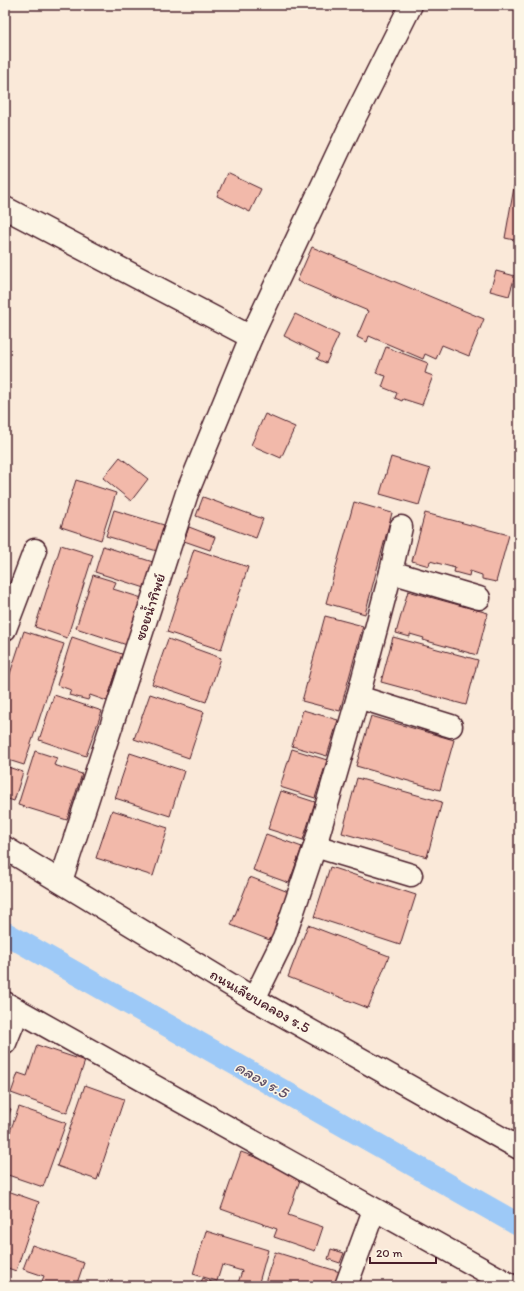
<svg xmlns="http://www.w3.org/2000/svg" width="524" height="1291" viewBox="0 0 524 1291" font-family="Itim,'Playpen Sans Thai',sans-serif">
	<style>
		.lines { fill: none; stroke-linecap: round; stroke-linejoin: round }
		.canal { stroke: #9dc9f7; stroke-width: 23 }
		.building { fill: #f2b9aa; stroke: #4a1f2b }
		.minor-casing { stroke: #4a1f2b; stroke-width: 25 }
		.minor { stroke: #fcf5e5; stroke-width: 22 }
		.labels { text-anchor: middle; stroke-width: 3; stroke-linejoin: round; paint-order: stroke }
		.street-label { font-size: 15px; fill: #4a1f2b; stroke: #fcf5e5 }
		.water-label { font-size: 16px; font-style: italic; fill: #635268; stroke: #fcf5e5 }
	</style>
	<rect width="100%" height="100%" fill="#fae9d9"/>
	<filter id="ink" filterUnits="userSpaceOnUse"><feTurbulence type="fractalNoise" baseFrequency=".025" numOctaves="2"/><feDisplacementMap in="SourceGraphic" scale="8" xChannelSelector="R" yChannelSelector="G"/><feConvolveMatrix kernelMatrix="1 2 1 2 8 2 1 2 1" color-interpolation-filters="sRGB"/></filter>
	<g filter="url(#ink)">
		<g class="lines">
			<path class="canal" d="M5,933l514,292"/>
		</g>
		<g class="building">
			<path d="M227,173l34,16 -11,23 -33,-16z"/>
			<path d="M516,176l3,1v64l-14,-3z"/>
			<path d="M312,247l172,72 -15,37 -27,-11 -6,14 -11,-5 -2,5 -54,-23 -2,6 -10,-5 11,-26 -71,-30z"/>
			<path d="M496,271l19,5 -6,20 -19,-5z"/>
			<path d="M295,314l44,21 -13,28 -9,-4 3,-5 -36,-18z"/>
			<path d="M386,347l42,16 -3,10 8,3 -11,29 -19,-6 -1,2 -7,-3 2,-5 -15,-6 4,-11 -10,-3z"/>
			<path d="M265,414l30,13 -14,31 -30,-13z"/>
			<path d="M120,457l28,22 -17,22 -28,-23z"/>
			<path d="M391,457l39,12 -11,36 -39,-11z"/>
			<path d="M76,480l40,13 -15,47 -40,-13z"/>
			<path d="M203,497l60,22 -7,19 -60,-22z"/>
			<path d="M354,502l38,11 -27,101 -39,-11z"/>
			<path d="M114,510l50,15 -7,26 -51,-15z"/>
			<path d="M425,513l84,22 -13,47 -14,-3v-4l-12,-4 -1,5 -15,-4 1,-4 -25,-7 -1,5 -17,-5z"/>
			<path d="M189,527l26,10 -5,13 -26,-9z"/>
			<path d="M61,545l32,10 -26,83 -32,-11z"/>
			<path d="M103,546l50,16 -8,26 -50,-16z"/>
			<path d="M194,549l54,18 -27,83 -54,-18z"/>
			<path d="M93,575l23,7 -3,7 29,9 -15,47 -51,-17z"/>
			<path d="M408,591l80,22 -11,42 -54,-15 1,-2 -14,-4v3l-14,-4z"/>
			<path d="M325,616l38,10 -23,85 -38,-10z"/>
			<path d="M24,631l40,13 -40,121 -19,-6v-70z"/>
			<path d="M72,637l50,17 -15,47 -17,-6 -2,5 -19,-5 2,-5 -14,-5z"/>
			<path d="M393,637l85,23 -12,45 -85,-23z"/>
			<path d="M168,639l53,19 -15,44 -54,-18z"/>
			<path d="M150,694l54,18 -15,46 -55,-19z"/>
			<path d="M54,695l48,16 -16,45 -47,-16z"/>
			<path d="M303,710l35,10 -11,36 -35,-10z"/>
			<path d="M371,716l83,24 -14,50 -84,-24z"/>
			<path d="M292,749l35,11 -12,38 -35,-11z"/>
			<path d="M35,751l22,7 -3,7 28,9 -15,46 -49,-15z"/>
			<path d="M130,753l54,18 -14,45 -55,-18z"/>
			<path d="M5,766l18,6 -9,29 -9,-3z"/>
			<path d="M357,778l85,24 -15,55 -85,-24z"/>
			<path d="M281,791l34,11 -12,38 -35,-11z"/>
			<path d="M112,810l56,18 -15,48 -57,-18z"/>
			<path d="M266,834l36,13 -13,36 -36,-13z"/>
			<path d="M330,867l86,28 -16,50 -86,-28z"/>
			<path d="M250,877l41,16 -19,48 -41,-16z"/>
			<path d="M308,925l81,31 -21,52 -80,-31z"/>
			<path d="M37,1045l48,16 -18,52 -56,-20 7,-20 9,3z"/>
			<path d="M85,1085l39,14 -27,81 -40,-14z"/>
			<path d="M5,1107l6,2 -6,16z"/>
			<path d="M19,1107l47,16 -23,64 -38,-13v-29z"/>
			<path d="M241,1152l61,22 -14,41 35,12 -8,24 -41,-14 3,-8 -56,-20z"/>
			<path d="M5,1190l34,12 -23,69 -11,-4z"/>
			<path d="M206,1231l62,19 -10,36h-21l5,-15 -20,-6 -5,16 -24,-7z"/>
			<path d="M32,1245l52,18 -8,23h-36l4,-10 -21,-7z"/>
			<path d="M331,1249l13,4 -4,10 -12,-4z"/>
			<path d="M275,1252l65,20 -5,14h-71z"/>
			<path d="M203,1278l17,8h-21z"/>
		</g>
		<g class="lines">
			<g class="minor-casing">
				<g id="minor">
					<path d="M5,208l246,129"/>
					<path d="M391,572l88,26"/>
					<path d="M5,629l30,-79"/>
					<path d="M358,697l93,29"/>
					<path d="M315,846l96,29"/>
					<path d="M5,848l249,151 265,149"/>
					<path d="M61,881l126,-388 64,-156 97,-206 63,-126"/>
					<path d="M254,999l30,-61 31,-92 43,-149 33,-125 10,-45"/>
					<path d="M5,1003l507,283"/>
					<path d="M5,1043l13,-32"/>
					<path d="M346,1286l28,-76"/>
				</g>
			</g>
			<use href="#minor" class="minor"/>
		</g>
	</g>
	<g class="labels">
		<g class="street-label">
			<text transform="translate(150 607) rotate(-72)" y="5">ซอยน้ำทิพย์</text>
			<text transform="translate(260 1001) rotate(30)" y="5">ถนนเลียบคลอง ร.5</text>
		</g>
		<g class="water-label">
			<text transform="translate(262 1079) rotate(30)" y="6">คลอง ร.5</text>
		</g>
	</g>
	<rect width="524" height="1291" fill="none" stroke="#fcf5e5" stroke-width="20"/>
	<rect x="10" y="10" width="504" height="1271" fill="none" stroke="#4a1f2b" stroke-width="1.5" filter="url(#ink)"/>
	<path d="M370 1257v6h66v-6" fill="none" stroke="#4a1f2b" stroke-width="2"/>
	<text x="376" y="1257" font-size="12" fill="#4a1f2b" stroke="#fcf5e5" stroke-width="3" paint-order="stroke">20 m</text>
</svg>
